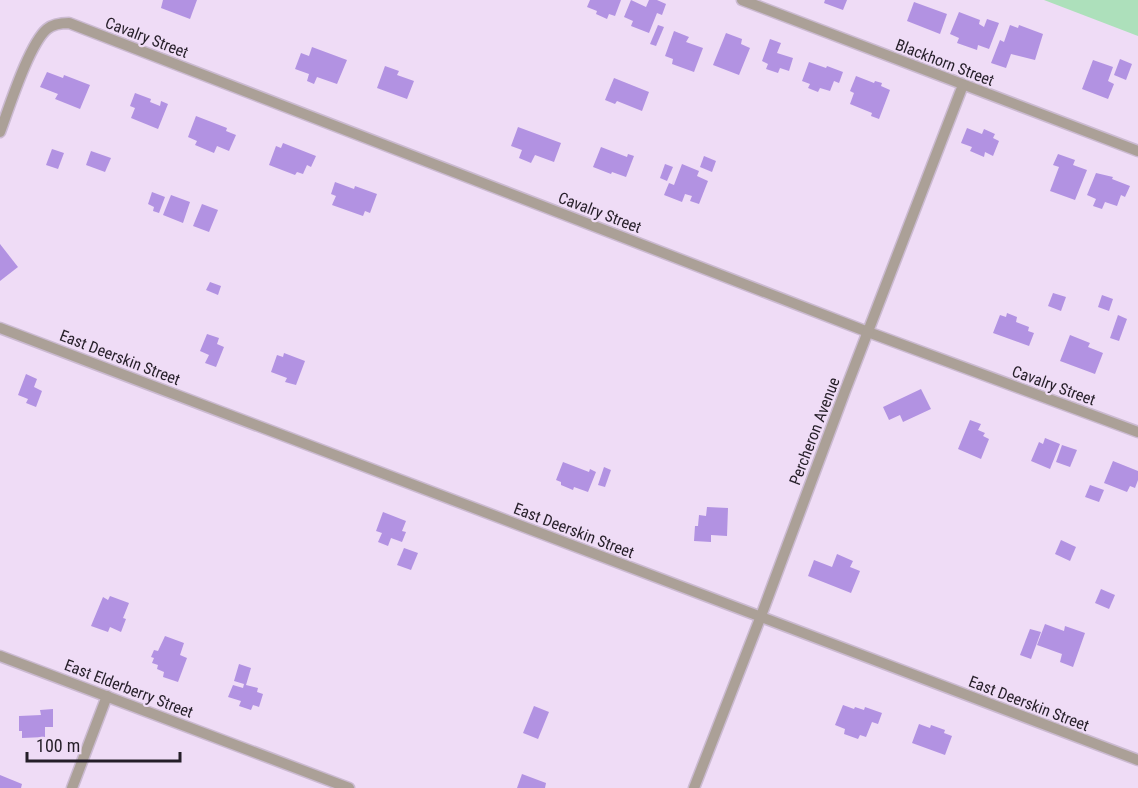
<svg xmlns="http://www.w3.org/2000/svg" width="1138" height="788" viewBox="0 0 1138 788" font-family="'Roboto Condensed',sans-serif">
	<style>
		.green { fill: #ade0bb }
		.building { fill: #b292e2 }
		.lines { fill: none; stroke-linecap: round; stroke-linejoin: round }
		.street-casing { stroke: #cbbad1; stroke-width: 13 }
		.street { stroke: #aba097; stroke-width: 10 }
		.labels { text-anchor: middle; stroke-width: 4.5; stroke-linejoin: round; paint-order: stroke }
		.street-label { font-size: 16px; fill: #251e28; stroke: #efdcf6 }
	</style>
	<rect width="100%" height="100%" fill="#efdcf6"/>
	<path class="green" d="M1044,0h94v36z"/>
	<g class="building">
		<path d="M163,0h34l-7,19 -29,-11z"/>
		<path d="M590,0h31l-6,16 -6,-2 -2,5 -11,-5 1,-3 -10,-4z"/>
		<path d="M631,0l15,7 3,-7h8l9,4 -4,11 -5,-2 -8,20 -18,-7 2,-5 -9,-4z"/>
		<path d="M825,0h22l-4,10 -19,-7z"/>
		<path d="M914,2l33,12 -7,20 -33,-13z"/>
		<path d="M959,12l21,8 -1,4 5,3 3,-8 12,4 -10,26 -11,-4 -1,5 -20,-7 2,-5 -9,-4z"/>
		<path d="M658,25l6,2 -8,19 -6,-2z"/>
		<path d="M1010,25l8,3 1,-3 24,9 -8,26 -24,-6 -5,14 -15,-5 9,-23 4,2z"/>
		<path d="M674,31l15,6 -3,5 17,6 -9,24 -22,-8 1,-5 -8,-3z"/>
		<path d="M726,33l16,6 -1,5 9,4 -11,27 -26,-10z"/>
		<path d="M770,39l11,4 -4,10 16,5 -4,13 -9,-3 -2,5 -12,-4 2,-5 -6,-3z"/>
		<path d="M312,47l35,13 -10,24 -20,-7 -3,7 -7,-3 2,-7 -14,-5 6,-16 8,3z"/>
		<path d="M1120,59l12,5 -6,16 -12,-5z"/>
		<path d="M1093,60l20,7 -5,14 6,3 -6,15 -26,-10z"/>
		<path d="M809,62l17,6 1,-2 16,6 -4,11 -5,-2 -4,10 -10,-3 -2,4 -10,-4 2,-4 -8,-3z"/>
		<path d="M385,66l14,5 -2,4 17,6 -7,18 -30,-11z"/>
		<path d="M47,72l16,6 1,-3 26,10 -10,24 -25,-10 3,-5 -18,-7z"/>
		<path d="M856,76l18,7 1,-2 7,2 -1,3 9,4 -11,29 -8,-3 1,-3 -22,-9 4,-11 -4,-2z"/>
		<path d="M614,78l35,14 -7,19 -25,-10 -2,3 -10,-4z"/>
		<path d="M135,93l16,6 -1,3 10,4 1,-5 7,3 -10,25 -27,-11 4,-10 -5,-2z"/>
		<path d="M196,116l31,12 -1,3 10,4 -7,16 -12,-5 -3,7 -19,-8 2,-4 -9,-4z"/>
		<path d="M518,127l43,16 -7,19 -19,-7 -4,8 -12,-5 3,-8 -11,-4z"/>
		<path d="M967,128l15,6 2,-5 11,5 -2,4 6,3 -6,15 -8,-4 -1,5 -14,-6 2,-4 -11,-4z"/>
		<path d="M283,143l33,13 -5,11 -4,-2 -4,9 -6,-2 -2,3 -26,-10 7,-19 5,2z"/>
		<path d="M601,147l26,10 1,-3 6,2 -8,21 -14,-5 -1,2 -18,-7z"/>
		<path d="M52,149l12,4 -6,16 -12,-4z"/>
		<path d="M91,151l20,7 -6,14 -19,-7z"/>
		<path d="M1058,154l17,6 -2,5 14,5 -12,30 -25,-9 9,-24 -6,-2z"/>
		<path d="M704,156l12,5 -4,11 -12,-5z"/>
		<path d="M665,164l8,3 -6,14 -7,-3z"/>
		<path d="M682,164l17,7 -2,5 11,5 -9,23 -9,-3 2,-5 -7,-2 -3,8 -18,-7 5,-12 5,2z"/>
		<path d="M1096,173l17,4 -1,2 18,7 -5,11 -4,-2 -4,11 -12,-4 -3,7 -9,-3 3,-7 -9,-4z"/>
		<path d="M335,182l19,7 1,-3 22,8 -7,19 -5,-2 -2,5 -31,-11 4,-9 -5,-2z"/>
		<path d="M152,192l13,5 -6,16 -6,-2 1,-4 -6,-3z"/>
		<path d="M171,195l19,7 -7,21 -20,-8z"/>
		<path d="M202,204l16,6 -9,22 -16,-6z"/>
		<path d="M0,244l18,23 -18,14z"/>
		<path d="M210,282l11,4 -3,9 -12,-5z"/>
		<path d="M1053,293l13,4 -5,14 -13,-5z"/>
		<path d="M1102,295l11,4 -4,12 -11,-4z"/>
		<path d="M1007,313l10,4 -1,5 13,5 -1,4 6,2 -5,13 -36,-13 7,-18 6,2z"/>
		<path d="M1118,315l9,4 -8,22 -9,-3z"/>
		<path d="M207,334l12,4 -2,6 7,3 -8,20 -11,-4 4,-8 -9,-4z"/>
		<path d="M1070,335l20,8 -2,4 15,6 -8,21 -35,-13z"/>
		<path d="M284,353l21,8 -9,24 -11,-3 2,-4 -16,-6 6,-17 6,2z"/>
		<path d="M26,374l11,5 -3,8 8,4 -6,16 -10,-4 2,-4 -10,-4z"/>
		<path d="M921,389l10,20 -28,13 -3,-7 -11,5 -6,-13z"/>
		<path d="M970,420l11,4 -3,6 7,3 -2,3 6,3 -8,20 -23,-10z"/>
		<path d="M1045,438l15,6 -10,25 -19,-8 8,-19 4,2z"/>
		<path d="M1062,445l15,5 -7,17 -14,-5z"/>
		<path d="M1113,461l25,10v9l-3,8 -5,-2 -3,6 -23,-9z"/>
		<path d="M563,462l26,10 1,-3 6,3 -8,20 -14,-5 -1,3 -12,-5v-3l-5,-2z"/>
		<path d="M604,467l7,3 -6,17 -7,-2z"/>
		<path d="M1090,485l14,5 -5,12 -14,-5z"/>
		<path d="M707,507l21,1 -1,28 -16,-1v7l-17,-1 1,-15h3l1,-11 7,1z"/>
		<path d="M383,512l23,9 -4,10 4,1 -4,10 -11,-4 -3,8 -10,-4 4,-9 -6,-2z"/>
		<path d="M1061,540l15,7 -6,14 -15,-7z"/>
		<path d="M404,548l14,5 -7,17 -14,-5z"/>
		<path d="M837,554l16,7 -3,6 10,4 -9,22 -43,-17 6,-16 18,7z"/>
		<path d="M1101,589l14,6 -6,14 -14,-6z"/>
		<path d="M110,596l19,7 -6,15 3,1 -5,13 -11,-5 -2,5 -17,-6 12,-29 5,3z"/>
		<path d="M1045,624l19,7 1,-5 20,7 -12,34 -13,-5 2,-8 -25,-9z"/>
		<path d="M1030,629l11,3 -10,27 -11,-4z"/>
		<path d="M165,636l19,7 -4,12 7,3 -9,24 -15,-5 1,-5 -7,-3 1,-4 -6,-2 2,-5 -3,-1 3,-7 4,1z"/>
		<path d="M239,664l12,4 -5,17 12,3 -1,4 6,2 -4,13 -6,-2 -2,5 -12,-4 2,-5 -13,-4 5,-12 10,3 1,-4 -10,-3z"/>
		<path d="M843,705l11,4 1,-2 9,3 1,-3 17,6 -4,11 -6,-2 -6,15 -6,-2 -2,4 -14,-5 1,-5 -10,-4z"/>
		<path d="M534,706l15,6 -11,27 -15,-6z"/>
		<path d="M53,709v18h-8v10l-23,1v-7h-3v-15l22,-1 -1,-5z"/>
		<path d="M919,724l11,4 1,-3 14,5 -1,3 8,3 -7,19 -33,-12z"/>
		<path d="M522,774l24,9 -1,5h-28z"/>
		<path d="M0,775l22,9 -1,4h-21z"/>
	</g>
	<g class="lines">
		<g class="street-casing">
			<g id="street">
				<path d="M742,0l396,151"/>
				<path d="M0,132c9,-24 29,-88 47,-103 6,-5 15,-6 22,-6l799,309 270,100"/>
				<path d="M0,328l1138,432"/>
				<path d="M0,656l349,132"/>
				<path d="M72,788l35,-92"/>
				<path d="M694,788l67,-172 84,-225 118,-306"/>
			</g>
		</g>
		<use href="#street" class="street"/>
	</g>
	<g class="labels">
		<g class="street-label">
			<text transform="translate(147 37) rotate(21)" y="6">Cavalry Street</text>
			<text transform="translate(945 62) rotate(21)" y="6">Blackhorn Street</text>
			<text transform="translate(600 212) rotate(21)" y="6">Cavalry Street</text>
			<text transform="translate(120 357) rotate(21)" y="6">East Deerskin Street</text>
			<text transform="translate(1054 385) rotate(20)" y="6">Cavalry Street</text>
			<text transform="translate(814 431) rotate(-69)" y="6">Percheron Avenue</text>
			<text transform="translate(574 530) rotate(21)" y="6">East Deerskin Street</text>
			<text transform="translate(129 688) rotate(21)" y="6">East Elderberry Street</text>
			<text transform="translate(1029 703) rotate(21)" y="6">East Deerskin Street</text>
		</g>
	</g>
	<path d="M27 752v9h153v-9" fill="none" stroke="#251e28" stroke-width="3"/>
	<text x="36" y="752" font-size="18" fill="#251e28" stroke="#efdcf6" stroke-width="4.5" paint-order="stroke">100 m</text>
</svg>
